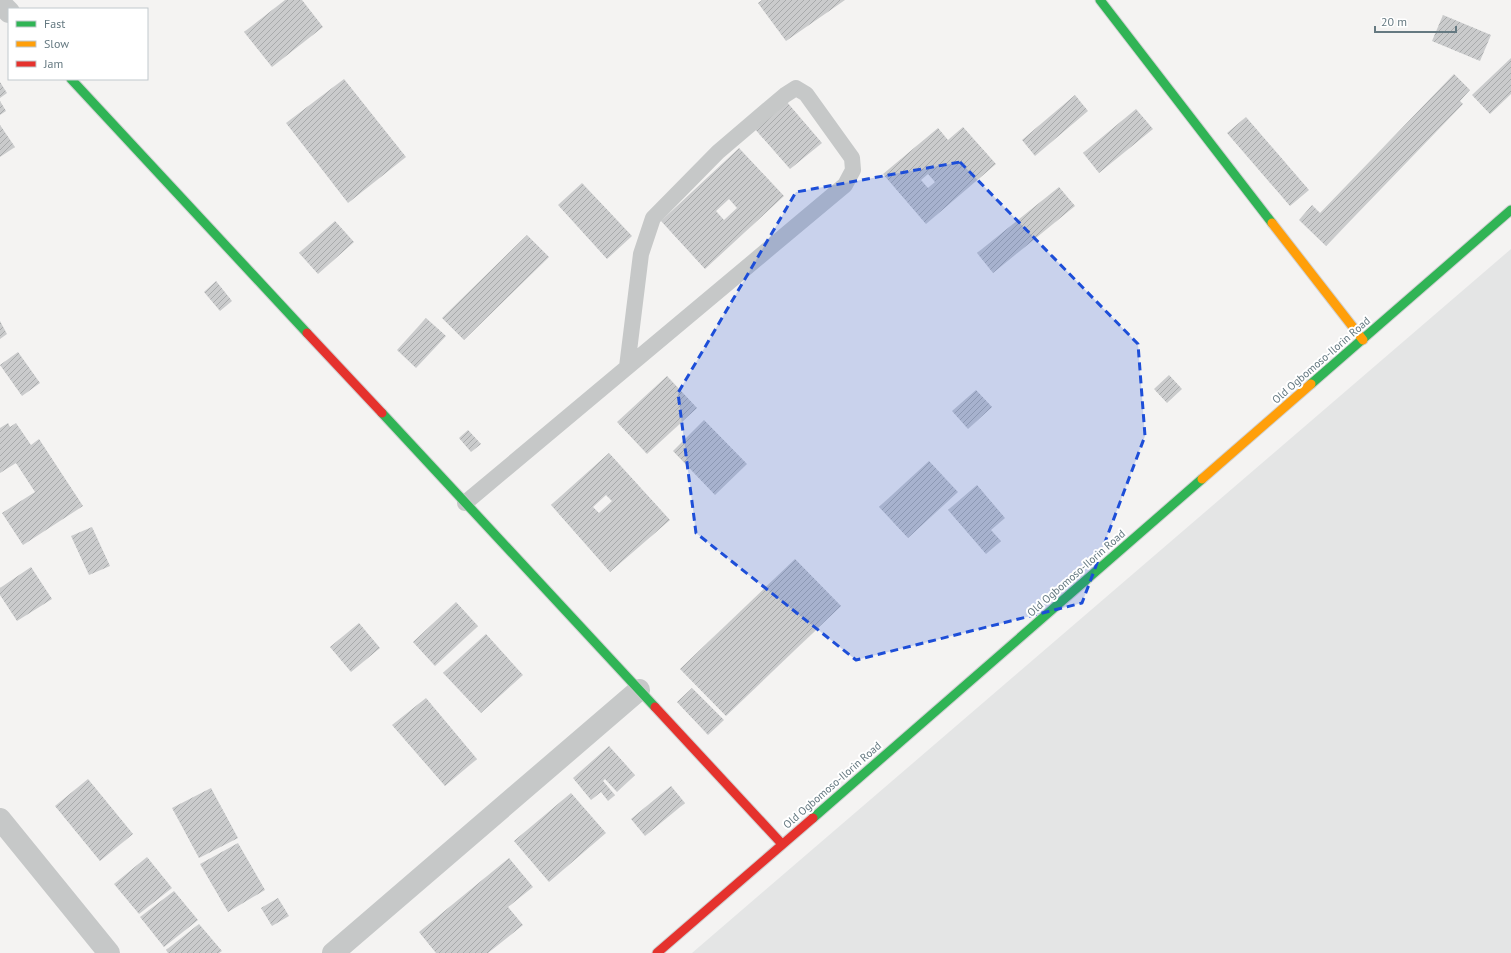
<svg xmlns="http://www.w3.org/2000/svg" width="1511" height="953" viewBox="0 0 1511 953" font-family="'PT Sans',sans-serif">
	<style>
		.built { fill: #e4e5e5 }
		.building { fill: url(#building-hatch); fill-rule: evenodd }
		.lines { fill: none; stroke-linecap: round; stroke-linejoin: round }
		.fast-casing { stroke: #d0d1d2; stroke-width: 11 }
		.slow-casing { stroke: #d0d1d2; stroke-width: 11 }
		.jam-casing { stroke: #d0d1d2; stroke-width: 11 }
		.lane { stroke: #c6c8c8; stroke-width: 16 }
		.street { stroke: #c6c8c8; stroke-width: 22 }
		.fast { stroke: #30b455; stroke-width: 9 }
		.slow { stroke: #ff9f0a; stroke-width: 9 }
		.jam { stroke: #e5322d; stroke-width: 9 }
		.marked { fill: #1d4ed8; fill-opacity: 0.2; stroke: #1d4ed8; stroke-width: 3; stroke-dasharray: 8 5; stroke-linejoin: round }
		.labels { text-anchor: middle; stroke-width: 4; stroke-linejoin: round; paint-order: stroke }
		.street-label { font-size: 11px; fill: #657981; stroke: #fff }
	</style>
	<defs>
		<pattern id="building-hatch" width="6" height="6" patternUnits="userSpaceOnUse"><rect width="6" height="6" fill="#cacbcc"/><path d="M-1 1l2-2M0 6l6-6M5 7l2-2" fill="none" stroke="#a8aaab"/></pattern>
	</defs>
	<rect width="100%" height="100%" fill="#f4f3f2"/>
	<path class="built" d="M1511,249v704h-819z"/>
	<g class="building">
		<path d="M285,0h17l21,27 -51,40 -28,-35z"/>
		<path d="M762,0h83l-59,41 -28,-38z"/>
		<path d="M1443,15l48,20 -11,26 -48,-20z"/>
		<path d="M1511,58v36l-21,20 -18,-19z"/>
		<path d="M1454,74l16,16 -10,11 3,3 -137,142 -27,-26 13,-15 8,8z"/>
		<path d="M344,79l62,78 -58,46 -62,-80z"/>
		<path d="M0,82l7,11 -7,5z"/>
		<path d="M1075,95l13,16 -53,45 -13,-16z"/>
		<path d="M0,101l6,10 -6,4z"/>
		<path d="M786,101l36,42 -32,26 -36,-41z"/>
		<path d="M1136,109l17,20 -54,44 -16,-20z"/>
		<path d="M1246,117l63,73 -19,16 -63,-73z"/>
		<path d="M0,125l15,22 -15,10z"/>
		<path d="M963,127l33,37 -70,60 -43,-50 55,-46 10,12zM928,174l7,8 -7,6 -7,-8z"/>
		<path d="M739,148l45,48 -79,73 -44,-48zM729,199l8,9 -13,12 -8,-9z"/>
		<path d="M582,183l50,53 -25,23 -49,-54z"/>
		<path d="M1059,187l16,19 -82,67 -16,-20z"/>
		<path d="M335,221l19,21 -36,32 -19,-21z"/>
		<path d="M527,235l22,22 -85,83 -22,-22z"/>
		<path d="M216,281l16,20 -12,10 -16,-19z"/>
		<path d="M426,318l20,18 -30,32 -19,-18z"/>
		<path d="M0,321l7,13 -7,5z"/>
		<path d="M18,352l22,31 -18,13 -22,-31z"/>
		<path d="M1169,375l13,14 -15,14 -13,-14z"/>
		<path d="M667,376l30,32 -50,46 -30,-32z"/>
		<path d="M976,390l16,17 -24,22 -16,-18z"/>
		<path d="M704,420l43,44 -32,31 -42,-44z"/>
		<path d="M8,423l2,4 6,-4 15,22 8,-6 44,67 -60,39 -21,-32 33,-21 -19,-29 -16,10v-45z"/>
		<path d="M468,430l13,14 -10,8 -12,-14z"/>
		<path d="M609,453l61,67 -60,52 -59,-67zM606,495l6,6 -13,12 -6,-6z"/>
		<path d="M929,461l29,31 -50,46 -29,-31z"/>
		<path d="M977,485l28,33 -14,12 10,11 -15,13 -38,-44z"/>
		<path d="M92,527l18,39 -21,9 -18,-39z"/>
		<path d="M795,559l46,47 -115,110 -46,-47z"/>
		<path d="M31,567l21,32 -35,22 -17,-26v-7z"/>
		<path d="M456,602l22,24 -43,40 -22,-24z"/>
		<path d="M359,623l21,25 -29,24 -21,-25z"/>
		<path d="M486,634l37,41 -42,38 -38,-40z"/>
		<path d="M692,688l32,32 -16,15 -31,-33z"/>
		<path d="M426,698l51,61 -32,27 -53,-61z"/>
		<path d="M609,746l26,29 -18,17 -12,-13 -2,2 12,14 -7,6 -7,-9 -10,8 -18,-22z"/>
		<path d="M88,779l45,55 -33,27 -45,-55z"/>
		<path d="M671,786l14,17 -40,33 -14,-17z"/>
		<path d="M211,788l27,50 -39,20 -27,-50z"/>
		<path d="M571,793l35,40 -57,49 -35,-41z"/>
		<path d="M238,843l27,47 -37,22 -28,-48z"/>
		<path d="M147,857l25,31 -33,26 -25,-30z"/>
		<path d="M509,858l24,29 -25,20 15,18 -35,28h-52l-17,-21z"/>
		<path d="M174,891l24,29 -34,27 -24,-30z"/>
		<path d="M278,898l11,18 -17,10 -11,-18z"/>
		<path d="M199,924l23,27 -3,2h-51l-2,-3z"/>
	</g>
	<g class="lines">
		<g class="fast-casing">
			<g id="fast">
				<path d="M1100,0l172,223"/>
				<path d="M71,79l236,254"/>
				<path d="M1311,384l200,-174"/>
				<path d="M382,413l273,294"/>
				<path d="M813,818l389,-339"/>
			</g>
		</g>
		<g class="slow-casing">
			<g id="slow">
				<path d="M1272,223l91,117"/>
				<path d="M1202,479l109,-95"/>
			</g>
		</g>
		<g class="jam-casing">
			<g id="jam">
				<path d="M307,333l75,80"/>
				<path d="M655,707l127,137"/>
				<path d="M657,953l156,-135"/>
			</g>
		</g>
		<path class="lane" d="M465,503l380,-318 8,-15 -1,-12 -46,-64 -10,-6 -11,7 -67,57 -65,66 -12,36 -14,113"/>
		<g class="street">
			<path d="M0,3l9,9"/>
			<path d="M0,819l109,134"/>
			<path d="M333,953l306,-263"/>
		</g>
		<use href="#fast" class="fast"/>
		<use href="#slow" class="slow"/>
		<use href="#jam" class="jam"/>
	</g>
	<path class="marked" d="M960,162l178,182 7,92 -63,167 -226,57 -160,-127 -18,-140 118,-201z"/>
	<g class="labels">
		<g class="street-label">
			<text transform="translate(1321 360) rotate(-41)" y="4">Old Ogbomoso-Ilorin Road</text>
			<text transform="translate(1076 573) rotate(-41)" y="4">Old Ogbomoso-Ilorin Road</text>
			<text transform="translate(832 785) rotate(-41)" y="4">Old Ogbomoso-Ilorin Road</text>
		</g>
	</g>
	<rect x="8" y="8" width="140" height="72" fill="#ffffff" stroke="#c1c9cd"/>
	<rect x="16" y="21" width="20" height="6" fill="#30b455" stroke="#c1c9cd"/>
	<text x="44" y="28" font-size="12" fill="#657981">Fast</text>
	<rect x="16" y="41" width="20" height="6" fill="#ff9f0a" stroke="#c1c9cd"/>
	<text x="44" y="48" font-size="12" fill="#657981">Slow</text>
	<rect x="16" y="61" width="20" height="6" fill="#e5322d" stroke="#c1c9cd"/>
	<text x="44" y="68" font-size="12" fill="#657981">Jam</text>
	<path d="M1375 26v6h81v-6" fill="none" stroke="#657981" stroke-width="2"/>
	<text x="1381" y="26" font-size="12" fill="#657981" stroke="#ffffff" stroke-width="3" paint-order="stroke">20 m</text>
</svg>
